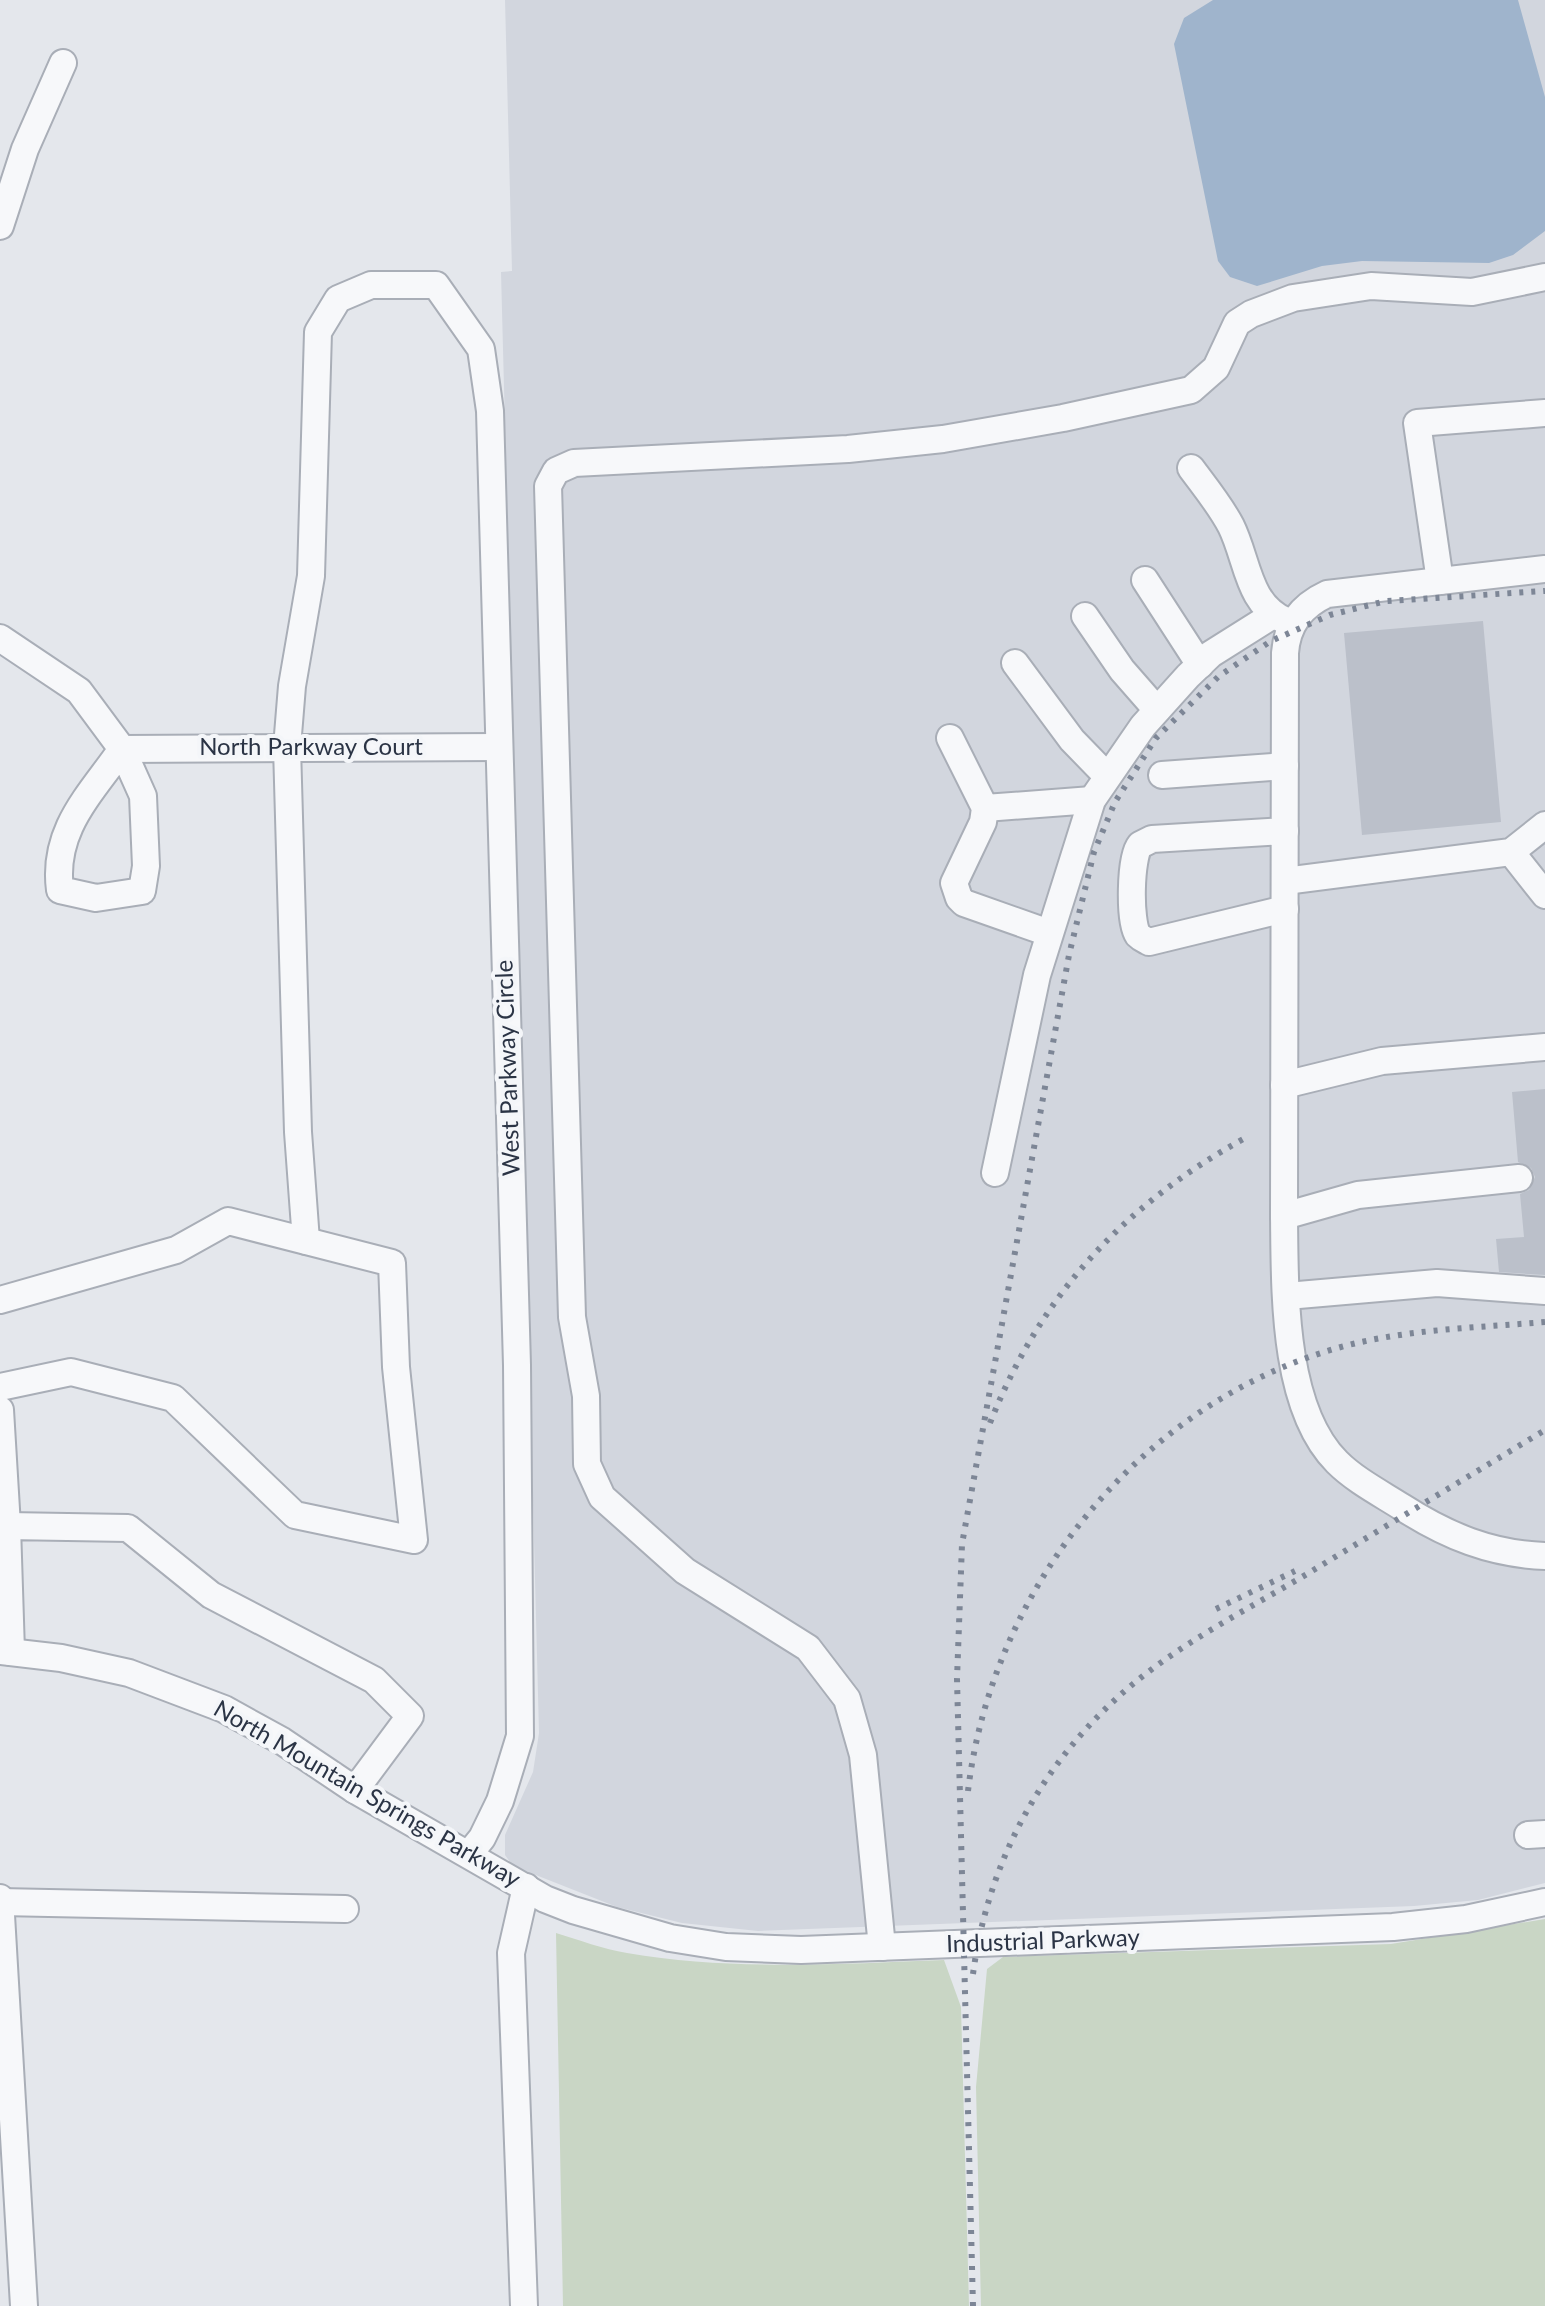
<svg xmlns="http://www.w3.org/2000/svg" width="1545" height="2306" viewBox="0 0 1545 2306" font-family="Lato,sans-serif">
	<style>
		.built { fill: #d2d6de }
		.green { fill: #c9d6c5 }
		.water { fill: #9fb4cc }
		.building { fill: #bbc0ca }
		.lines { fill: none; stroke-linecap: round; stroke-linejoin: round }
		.minor-casing { stroke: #a9aeb7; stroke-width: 30 }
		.minor { stroke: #f7f8fa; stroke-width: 26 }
		.rail { stroke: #7d8696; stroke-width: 6; stroke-dasharray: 4 8; stroke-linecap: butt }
		.labels { text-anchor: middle; stroke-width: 8; stroke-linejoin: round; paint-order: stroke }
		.street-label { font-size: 24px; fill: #2b3445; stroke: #f4f6f9 }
	</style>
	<rect width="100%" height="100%" fill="#e4e7ec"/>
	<path class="built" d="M505,0h1040v1883l-67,17 -64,6 -656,25 -76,-8 -65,-16 -104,-41 -8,-11v-20l28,-63 6,-39 -38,-1461 11,-1z"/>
	<g class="green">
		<path d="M1545,1919v387h-564l-5,-219 11,-118 16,-12 388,-13z"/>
		<path d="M556,1933c23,7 47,16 71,20 105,18 211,11 317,7l17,47 8,299h-406z"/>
	</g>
	<path class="water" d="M1213,0h305l27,97v134l-32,24 -24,8 -127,-2 -40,5 -65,20 -27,-9 -12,-16 -44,-217 10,-26z"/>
	<g class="building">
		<path d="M1483,621l18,201 -139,13 -18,-202z"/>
		<path d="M1545,1089v186l-46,-3 -3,-33 28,-2 -4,-43 9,-4 6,-13 -4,-9 -13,-6 -6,-70z"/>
	</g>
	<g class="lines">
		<g class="minor-casing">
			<g id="minor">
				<path d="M0,226l25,-77 38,-86"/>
				<path d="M1191,468c14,19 29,37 40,58 17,34 16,78 55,95"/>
				<path d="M1545,569l-218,25c-26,12 -40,31 -42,59l-1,563c1,73 -2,191 53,246 18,18 43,31 65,45 45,29 89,47 143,49"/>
				<path d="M1145,580l55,85"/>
				<path d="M1440,581l-23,-158 128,-10"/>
				<path d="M1085,616l37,54 35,40"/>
				<path d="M0,638l79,53 43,58 21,47 3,70 -4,25 -46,7 -36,-8c-8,-60 30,-95 62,-141"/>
				<path d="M1015,663l57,77 34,35"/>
				<path d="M950,738l35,70 -2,14 -29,61 5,15 5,5 85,30"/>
				<path d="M122,749l377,-2"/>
				<path d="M1162,775l123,-9"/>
				<path d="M985,808l107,-8"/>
				<path d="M1511,852l34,43"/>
				<path d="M1285,881l226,-29 34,-27"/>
				<path d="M1285,909l-136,33c-5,-3 -7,-3 -11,-7 -9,-13 -8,-78 2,-90l12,-6 133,-8"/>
				<path d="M1284,1085l98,-24 163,-14"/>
				<path d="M995,1173l42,-198 55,-175 51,-74 45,-50 23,-22 62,-39"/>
				<path d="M1284,1216l74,-21 161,-17"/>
				<path d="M306,1241l-8,-109 -11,-385 5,-61 19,-110 7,-244 20,-33 33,-14h65l45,64 9,62 27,954 3,371 -20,65 -18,37 -13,16"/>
				<path d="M1287,1296l150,-13 108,8"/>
				<path d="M0,1300l176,-50 52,-29 164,42 4,104 18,173 -119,-25 -122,-117 -102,-26 -71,15"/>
				<path d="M0,1410l7,116"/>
				<path d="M0,1651l61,7 68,15 95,36 58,32 73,49 190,109 28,11 97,28 56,9 75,3 592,-23 73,-8 79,-17"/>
				<path d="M11,1652l-4,-126 121,2 83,67 163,85 36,36 -55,74"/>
				<path d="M1528,1835l17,-1"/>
				<path d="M0,1898l24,408"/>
				<path d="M0,1902l345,7"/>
				<path d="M882,1947l-19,-192 -16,-56 -39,-51 -123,-77 -83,-74 -15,-33 -1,-68 -14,-79 -24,-831 8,-15 18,-8 274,-14 95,-10 120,-21 128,-28 25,-22 21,-45 14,-9 42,-16 78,-12 101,6 73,-15"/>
				<path d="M524,2306l-13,-353 15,-66"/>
			</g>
		</g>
		<use href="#minor" class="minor"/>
		<g class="rail">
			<path d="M990,1423c51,-129 134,-218 255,-285"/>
			<path d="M1216,1609l79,-38"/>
			<path d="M968,1791c24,-202 170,-385 366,-442 68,-20 141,-21 211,-27"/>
			<path d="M973,1974c15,-114 71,-216 160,-290 52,-43 115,-75 174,-110 79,-48 159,-96 238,-144"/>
			<path d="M973,2306l-16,-627 5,-135 107,-589 25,-103 21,-50 41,-64 63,-62 52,-35 59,-26 56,-14 159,-10"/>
		</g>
	</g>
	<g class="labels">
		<g class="street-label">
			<text x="311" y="755">North Parkway Court</text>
			<text transform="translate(508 1068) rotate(-92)" y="8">West Parkway Circle</text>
			<text transform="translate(367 1794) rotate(30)" y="8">North Mountain Springs Parkway</text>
			<text transform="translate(1043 1941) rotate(-2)" y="8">Industrial Parkway</text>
		</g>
	</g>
</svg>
